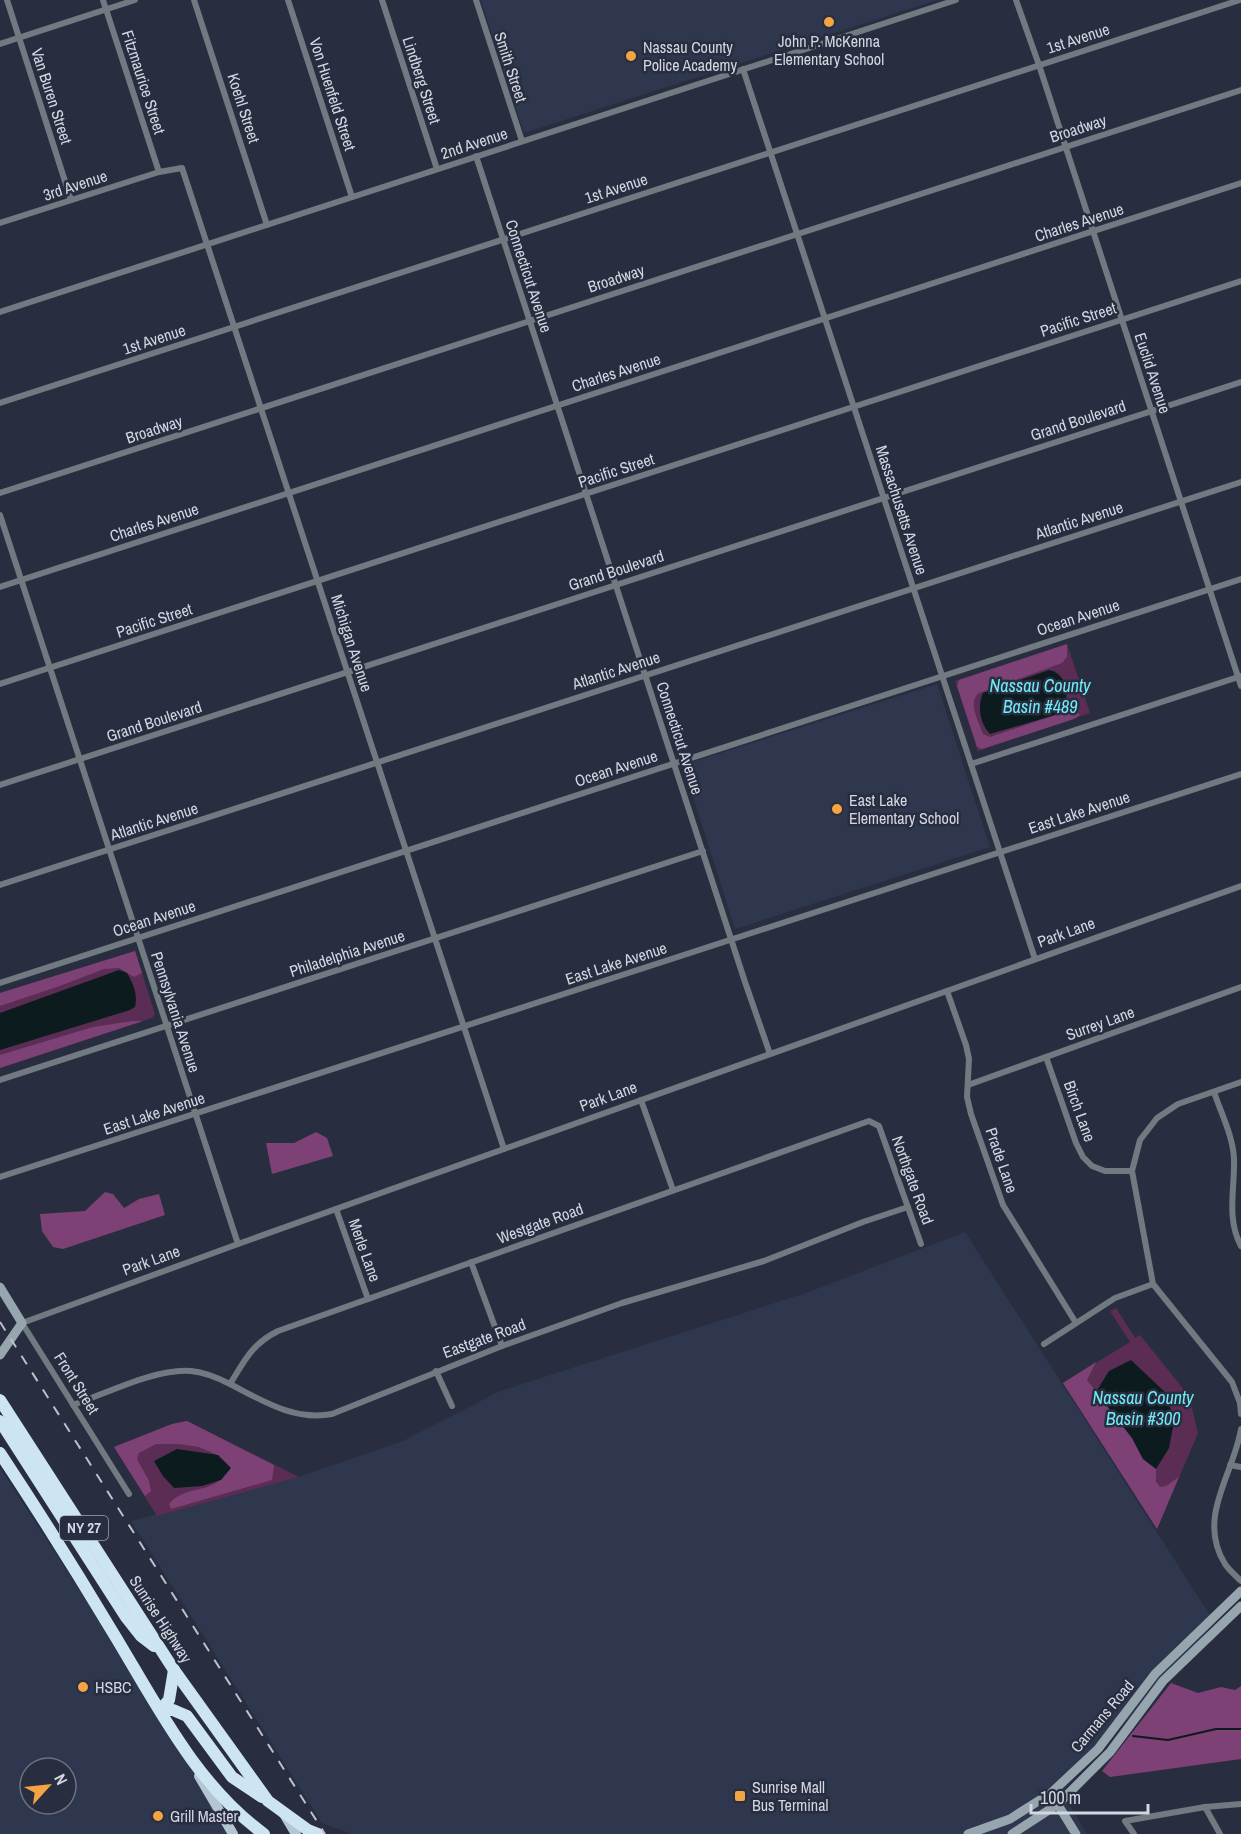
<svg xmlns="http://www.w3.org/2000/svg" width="1241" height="1834" viewBox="0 0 1241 1834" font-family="'Archivo Narrow',sans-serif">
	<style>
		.built { fill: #2e374d; fill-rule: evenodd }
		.green { fill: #5b2d55 }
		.forest { fill: #7d4175 }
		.water { fill: #0c1b1d }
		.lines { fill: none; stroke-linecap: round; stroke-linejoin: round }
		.stream { stroke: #0c1b1d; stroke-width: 2 }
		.street { stroke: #717a80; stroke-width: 6 }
		.secondary { stroke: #96a5ae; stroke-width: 9 }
		.primary { stroke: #b3c6d2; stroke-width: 10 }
		.highway { stroke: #cde4f3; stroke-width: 12 }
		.rail { stroke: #bcc0cc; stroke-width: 2; stroke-dasharray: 10 10; stroke-linecap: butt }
		.poi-dot { fill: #f2a542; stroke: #282e3f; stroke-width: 2 }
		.labels { text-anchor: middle; stroke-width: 5; stroke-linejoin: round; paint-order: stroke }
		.shield { fill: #282e3f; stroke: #a0a4b1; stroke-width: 1.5 }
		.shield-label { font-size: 15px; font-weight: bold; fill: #d3d7e2 }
		.street-label { font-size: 16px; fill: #d3d7e2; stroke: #282e3f }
		.poi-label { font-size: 16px; fill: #d3d7e2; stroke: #282e3f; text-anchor: start }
		.water-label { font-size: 18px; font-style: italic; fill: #71ebf7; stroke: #282e3f }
	</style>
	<rect width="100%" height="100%" fill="#282e3f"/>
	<g class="built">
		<path d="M481,0h456l-413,133z"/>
		<path d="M937,684l53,163 -255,82 -52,-164z"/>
		<path d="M965,1232l250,391 -153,169 25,42h-735l-30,-11 -191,-302 167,-44 105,-36 97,-50 306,-98z"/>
		<path d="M0,1468l76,117 158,249h-234zM30,1768h36v36h-36z"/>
	</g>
	<g class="green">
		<path d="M1067,644l23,69 -112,38 -23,-70z"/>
		<path d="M135,951l20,63 -3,4 -152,50v-75z"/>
		<path d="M1116,1308l19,30 5,-3 49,61 9,37 -41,96 -94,-146 67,-41 -20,-31z"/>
		<path d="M187,1421l112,56 -142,39 -43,-69 58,-23z"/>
	</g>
	<g class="forest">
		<path d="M1067,644v13l-5,6 -83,30c-12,9 0,29 4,41l7,3 71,-24h17l2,2 -6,4 -92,30 -5,-2 -20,-61 2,-6z"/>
		<path d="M135,951l7,22 -8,4 -15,-9 -15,1 -47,18 -57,19v-13z"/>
		<path d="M132,1021h11l-143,47v-13l93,-28z"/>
		<path d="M316,1132l11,6 6,18 -61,18 -6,-31h28z"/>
		<path d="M105,1192l8,2 11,14 15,-9 20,-5 6,21 -102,34 -10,-2 -11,-16 -2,-17 45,-3z"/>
		<path d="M1096,1362l-9,18 45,58 11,21 13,10v13l4,5 6,-1 13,-9 -22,52 -94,-146z"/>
		<path d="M187,1421l87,44 -2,15 -101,29 -2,-5c15,-18 42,-12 51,-25 2,-4 4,-9 6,-13l-11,-12 -16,-7 -20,-3h-23l-17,9 -2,6 12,22 2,10 -6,5 -31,-49 58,-23z"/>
		<path d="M1171,1683l27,10 23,-6 14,3 6,-4v73l-131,18 -8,-6z"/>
	</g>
	<g class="water">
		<path d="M1049,670c19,4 21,27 13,43l-72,21c-10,-10 -13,-28 -7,-41z"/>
		<path d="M119,970l8,3c6,10 11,22 8,34l-5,3 -130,40v-37z"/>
		<path d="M1131,1360l36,34 7,28 -5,26 -13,21 -13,-10 -11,-21 -36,-46 13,-21z"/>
		<path d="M177,1449l41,6 13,13 -10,12 -19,6 -28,2 -11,-12 -9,-15z"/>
	</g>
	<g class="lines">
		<path class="stream" d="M1133,1736l35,4 48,-11h25"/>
		<g class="street">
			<path d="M7,0l64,200"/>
			<path d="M103,0l56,172"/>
			<path d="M194,0l73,225"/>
			<path d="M288,0l64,197"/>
			<path d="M382,0l55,169"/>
			<path d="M476,0l46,141"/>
			<path d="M1016,0l23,65 202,621"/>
			<path d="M0,44l135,-44"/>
			<path d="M743,69l292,890"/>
			<path d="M476,156l269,826 25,72"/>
			<path d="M0,223l159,-51 23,-4 322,981"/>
			<path d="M0,312l956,-312"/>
			<path d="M0,403l1240,-403"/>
			<path d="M0,493l1241,-403"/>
			<path d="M0,515l238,729"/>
			<path d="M0,587l1241,-404"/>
			<path d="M0,684l1241,-403"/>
			<path d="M971,764l270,-88"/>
			<path d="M0,785l1241,-403"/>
			<path d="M0,885l1241,-403"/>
			<path d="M0,983l1241,-404"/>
			<path d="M947,991l19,54 3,14 -2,38 4,17 32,91 73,118"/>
			<path d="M1046,1057l30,86 7,14 9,9 13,5h27"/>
			<path d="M0,1080l703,-229"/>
			<path d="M1241,1082l-63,22 -21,14 -17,22 -8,31 21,113 79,98 8,21 1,11"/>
			<path d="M968,1085l273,-98"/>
			<path d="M1214,1092c7,21 19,44 20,67 1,29 -8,59 7,87"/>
			<path d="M641,1100l32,90"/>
			<path d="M0,1177l1241,-403"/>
			<path d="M336,1209l32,90"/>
			<path d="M471,1262l31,84"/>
			<path d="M1044,1344l71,-46 38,-14"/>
			<path d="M436,1371l16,35"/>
			<path d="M230,1384c15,-24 22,-40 48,-53l591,-210 10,5 42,118"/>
			<path d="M73,1405c34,-12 83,-37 118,-34 14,1 27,7 39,13 33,17 64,37 102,30l170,-68 120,-43 142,-42 99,-39 45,-15"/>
			<path d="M1241,1429c-7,45 -45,88 -16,135 4,6 11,12 16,17"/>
			<path d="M1230,1465l11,2"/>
			<path d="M129,1494l-107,-171 216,-79 1003,-358"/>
			<path d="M1205,1807l15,27"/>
			<path d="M1134,1834l-9,-13 80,-14 36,-3"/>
		</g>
		<g class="secondary">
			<path d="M0,1287l22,36 -22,32"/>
			<path d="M1055,1800l21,34"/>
			<path d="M968,1834l42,-15 41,-26 47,-44 57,-75 86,-83"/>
			<path d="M1012,1834l46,-30 52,-52 53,-71 78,-75"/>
		</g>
		<g class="primary">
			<path d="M199,1776l34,58"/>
			<path d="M284,1814l12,20"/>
		</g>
		<g class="highway">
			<path d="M0,1400l174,270 94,131 40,29 10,4"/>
			<path d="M0,1421l126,196 15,19 13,10"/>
			<path d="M0,1453c39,59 76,118 112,178 44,72 83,153 152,203"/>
			<path d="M160,1710h13l14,6 45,61 30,20"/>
			<path d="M160,1710l9,-10 5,-30"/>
		</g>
		<path class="rail" d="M0,1322l325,512"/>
	</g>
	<g class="poi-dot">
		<circle cx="829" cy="22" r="6"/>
		<circle cx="631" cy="56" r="6"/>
		<circle cx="837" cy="809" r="6"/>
		<circle cx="83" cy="1687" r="6"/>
		<rect x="734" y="1790" width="12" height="12" rx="3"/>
		<circle cx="158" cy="1816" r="6"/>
	</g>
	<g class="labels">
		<rect class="shield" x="60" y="1516" width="48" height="24" rx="4.5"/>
		<g class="shield-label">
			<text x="84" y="1533">NY 27</text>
		</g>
		<g class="street-label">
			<text transform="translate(1078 38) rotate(-18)" y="6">1st Avenue</text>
			<text transform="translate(511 67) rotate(72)" y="6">Smith Street</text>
			<text transform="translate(422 80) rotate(72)" y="6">Lindberg Street</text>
			<text transform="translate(144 82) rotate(72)" y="6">Fitzmaurice Street</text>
			<text transform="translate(333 94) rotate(72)" y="6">Von Huenfeld Street</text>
			<text transform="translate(52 96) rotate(72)" y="6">Van Buren Street</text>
			<text transform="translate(244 108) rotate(72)" y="6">Koehl Street</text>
			<text transform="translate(1078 128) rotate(-18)" y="6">Broadway</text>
			<text transform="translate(474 143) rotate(-18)" y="6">2nd Avenue</text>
			<text transform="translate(75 185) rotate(-18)" y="6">3rd Avenue</text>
			<text transform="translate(616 188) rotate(-18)" y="6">1st Avenue</text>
			<text transform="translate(1079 222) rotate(-18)" y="6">Charles Avenue</text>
			<text transform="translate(529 276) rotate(72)" y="6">Connecticut Avenue</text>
			<text transform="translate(616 278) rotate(-18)" y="6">Broadway</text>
			<text transform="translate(1078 319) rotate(-18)" y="6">Pacific Street</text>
			<text transform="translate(154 339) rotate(-18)" y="6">1st Avenue</text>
			<text transform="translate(616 372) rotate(-18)" y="6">Charles Avenue</text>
			<text transform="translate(1153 373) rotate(72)" y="6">Euclid Avenue</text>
			<text transform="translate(1078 420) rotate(-18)" y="6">Grand Boulevard</text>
			<text transform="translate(154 429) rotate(-18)" y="6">Broadway</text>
			<text transform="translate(616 470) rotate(-18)" y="6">Pacific Street</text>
			<text transform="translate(902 510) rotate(72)" y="6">Massachusetts Avenue</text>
			<text transform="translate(1079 520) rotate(-18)" y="6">Atlantic Avenue</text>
			<text transform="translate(154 522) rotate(-18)" y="6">Charles Avenue</text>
			<text transform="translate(616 570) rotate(-18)" y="6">Grand Boulevard</text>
			<text transform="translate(1078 617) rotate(-18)" y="6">Ocean Avenue</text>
			<text transform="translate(154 620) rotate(-18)" y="6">Pacific Street</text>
			<text transform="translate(352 643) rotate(72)" y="6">Michigan Avenue</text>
			<text transform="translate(616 670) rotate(-18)" y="6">Atlantic Avenue</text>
			<text transform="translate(154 721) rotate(-18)" y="6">Grand Boulevard</text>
			<text transform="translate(680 738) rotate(72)" y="6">Connecticut Avenue</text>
			<text transform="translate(616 768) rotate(-18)" y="6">Ocean Avenue</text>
			<text transform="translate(1079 812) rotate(-18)" y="6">East Lake Avenue</text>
			<text transform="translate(154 821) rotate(-18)" y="6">Atlantic Avenue</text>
			<text transform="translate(154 918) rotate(-18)" y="6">Ocean Avenue</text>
			<text transform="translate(1066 932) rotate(-20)" y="6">Park Lane</text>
			<text transform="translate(347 953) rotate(-18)" y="6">Philadelphia Avenue</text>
			<text transform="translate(616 963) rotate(-18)" y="6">East Lake Avenue</text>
			<text transform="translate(176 1012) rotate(72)" y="6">Pennsylvania Avenue</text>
			<text transform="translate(1100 1023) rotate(-20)" y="6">Surrey Lane</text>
			<text transform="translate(608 1096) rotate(-20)" y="6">Park Lane</text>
			<text transform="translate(1080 1111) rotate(70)" y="6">Birch Lane</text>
			<text transform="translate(154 1113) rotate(-18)" y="6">East Lake Avenue</text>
			<text transform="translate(1002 1160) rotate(71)" y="6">Prade Lane</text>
			<text transform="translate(913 1180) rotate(70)" y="6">Northgate Road</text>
			<text transform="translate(540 1223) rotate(-20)" y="6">Westgate Road</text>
			<text transform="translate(365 1250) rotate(70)" y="6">Merle Lane</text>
			<text transform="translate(151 1260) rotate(-20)" y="6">Park Lane</text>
			<text transform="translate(484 1338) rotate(-20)" y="6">Eastgate Road</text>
			<text transform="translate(77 1383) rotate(58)" y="6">Front Street</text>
			<text transform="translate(161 1619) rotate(57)" y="6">Sunrise Highway</text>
			<text transform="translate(1102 1716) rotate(-50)" y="6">Carmans Road</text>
		</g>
		<g class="poi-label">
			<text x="829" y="47" text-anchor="middle">John P. McKenna<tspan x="829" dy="18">Elementary School</tspan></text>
			<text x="643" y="53">Nassau County<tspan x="643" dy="18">Police Academy</tspan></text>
			<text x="849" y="806">East Lake<tspan x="849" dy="18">Elementary School</tspan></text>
			<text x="95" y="1693">HSBC</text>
			<text x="752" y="1793">Sunrise Mall<tspan x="752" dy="18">Bus Terminal</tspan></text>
			<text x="170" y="1822">Grill Master</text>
		</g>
		<g class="water-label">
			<text x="1040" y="692">Nassau County<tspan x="1040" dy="21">Basin #489</tspan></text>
			<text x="1143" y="1404">Nassau County<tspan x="1143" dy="21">Basin #300</tspan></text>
		</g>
	</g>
	<g transform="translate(48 1786) rotate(63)"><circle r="28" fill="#282e3f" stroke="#6c7280" stroke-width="1.5"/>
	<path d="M0-4.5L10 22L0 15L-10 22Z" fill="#f2a542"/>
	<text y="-9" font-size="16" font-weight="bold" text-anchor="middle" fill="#d3d7e2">N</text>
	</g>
	<path d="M1031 1804v9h117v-9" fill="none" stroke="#d3d7e2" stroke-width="3"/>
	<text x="1040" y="1804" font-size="18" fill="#d3d7e2" stroke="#282e3f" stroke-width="4.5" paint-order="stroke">100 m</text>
</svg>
